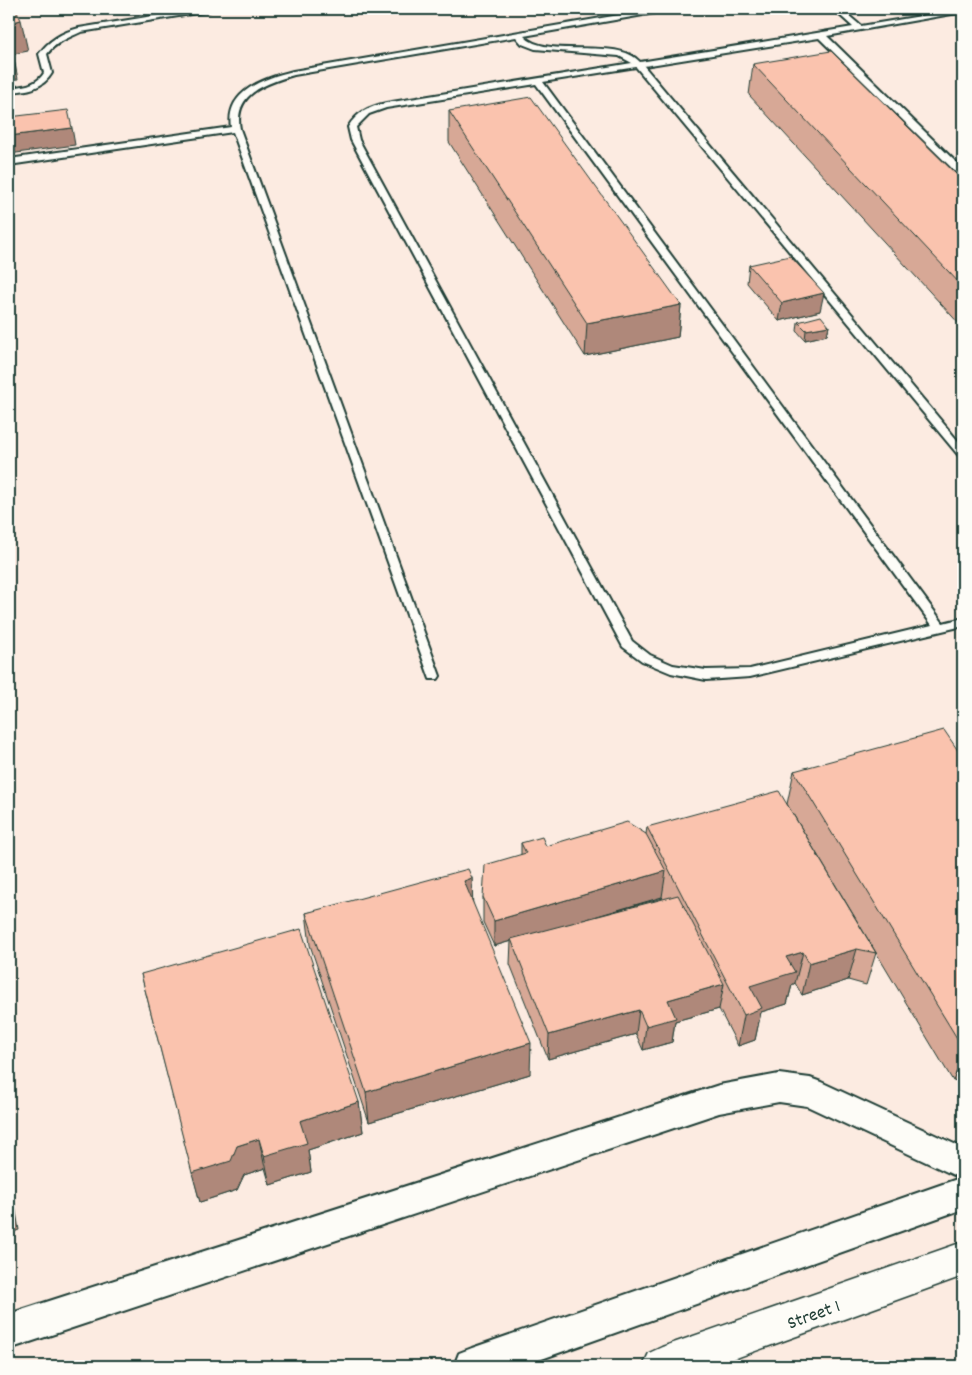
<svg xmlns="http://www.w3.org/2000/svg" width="972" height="1375" viewBox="0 0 972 1375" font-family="Dekko,sans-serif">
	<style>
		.built { fill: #fcebe1 }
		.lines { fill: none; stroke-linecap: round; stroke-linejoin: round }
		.lane-casing { stroke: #1f3d34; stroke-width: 4 }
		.street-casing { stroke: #1f3d34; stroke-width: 4 }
		.secondary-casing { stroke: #1f3d34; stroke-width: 3 }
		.lane { fill: #fdfcf7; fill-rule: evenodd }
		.street { fill: #fdfcf7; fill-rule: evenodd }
		.secondary { fill: #fdfcf7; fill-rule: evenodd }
		.wall { fill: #d7a896; stroke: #1f3d34; fill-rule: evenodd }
		.shaded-wall { fill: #af887a; stroke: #1f3d34 }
		.building { fill: #fac3ae; stroke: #1f3d34 }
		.labels { text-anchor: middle; stroke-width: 4.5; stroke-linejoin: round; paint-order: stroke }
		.near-street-label { font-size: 19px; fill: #1f3d34; stroke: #fdfcf7 }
	</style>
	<rect width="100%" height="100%" fill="#fdfcf7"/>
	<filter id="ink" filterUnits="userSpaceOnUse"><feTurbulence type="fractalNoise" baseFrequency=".02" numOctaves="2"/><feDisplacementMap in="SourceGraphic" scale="10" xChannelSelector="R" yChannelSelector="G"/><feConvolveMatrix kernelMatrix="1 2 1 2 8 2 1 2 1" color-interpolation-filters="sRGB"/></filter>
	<g filter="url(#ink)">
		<rect class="built" x="9" y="9" width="954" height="1357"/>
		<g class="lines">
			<g class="lane-casing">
				<g id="lane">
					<path d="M196,9h17l-4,2 -128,21c-13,6 -25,10 -34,22l5,19c-9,16 -26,18 -43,19v-4c13,-2 27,-2 35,-15l-5,-19c10,-14 24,-22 40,-26z"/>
					<path d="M654,9h16l-4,2 -142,25c21,24 94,0 116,26l213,-35 -20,-18h8l20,17 102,-17v3l-136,24 136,133v8l-3,-1 -141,-138 -175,28 319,381v10l-4,-1 -323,-389 -93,15 400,541 20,-5v8l-213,51 -44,3 -35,-7 -29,-12 -19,-14 -272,-507 -3,-13c9,-15 21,-20 38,-24l246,-40 -13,-7 -84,-7 -13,-5 -6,-7 -222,38c-27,8 -61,18 -54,54l200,547 -2,3h-8l-197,-547 -224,33v-6l222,-32c-6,-36 34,-49 62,-56zM536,84l396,541 -182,44 -44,1 -33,-5 -23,-10 -18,-14 -273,-501 -3,-13 13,-13 17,-6z"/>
				</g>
			</g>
			<g class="street-casing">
				<path id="street" d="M779,1074l31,4 11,4 142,66v61l-441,157h-68l5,-13 13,-5 488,-170 -153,-72 -28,-4 -60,11 -710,236v-35l710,-229z"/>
			</g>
			<g class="secondary-casing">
				<path id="secondary" d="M963,1242v34l-249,90h-71l6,-13 13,-6z"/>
			</g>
			<use href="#lane" class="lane"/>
			<use href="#street" class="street"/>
			<use href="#secondary" class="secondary"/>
		</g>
		<g class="wall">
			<path d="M753,64l210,117v147l-214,-233z"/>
			<path d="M449,111l232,194 -3,32 -93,19 -136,-214z"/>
			<path d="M749,265l71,46 -41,10 -32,-38z"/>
			<path d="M798,322l31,4 -2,9 -22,5 -8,-9z"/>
			<path d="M963,758v320l-10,3 -166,-277 7,-33z"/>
			<path d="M647,827l229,126 -10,32 -18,-5 -46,15 -7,-12 -3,2 -5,19 -26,8 -6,28 -17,6 -19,-37 -44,12 -3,21 -29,8 -7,-16 -88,25 -38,-95 1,-23 -17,5 -11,-24v-25l38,-43v-11l25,3 100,-12zM662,897l1,1 -64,17z"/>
			<path d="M472,878v23l58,173 -161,48 -59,-177 -4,-32z"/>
			<path d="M141,974l218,128 4,30 -55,18 3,22 -41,13 -5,-17 -21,7 -7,15 -37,12z"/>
		</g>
		<g class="shaded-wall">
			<path d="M21,20l7,31 -15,3 5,25 -9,1v-57z"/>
			<path d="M72,128l3,17 -66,9v-18z"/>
			<path d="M824,293l-4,18 -41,10 3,-18z"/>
			<path d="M681,305l-3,32 -93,19 2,-33z"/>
			<path d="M829,326l-2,9 -22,5 1,-10z"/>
			<path d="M666,871l-4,26 -150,44 -1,-2v2l-17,5v-25z"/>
			<path d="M472,878l1,33 -9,-30z"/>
			<path d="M857,949l-9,31 -46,15 7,-32z"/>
			<path d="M803,952l-8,31 -3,2 -5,19 -26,8 -6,28 -17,6 12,-60 36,-29z"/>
			<path d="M724,984l-5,25 -44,12 -3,21 -29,8 3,-24 22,-26z"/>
			<path d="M639,1010l-3,24 -88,25 1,-24z"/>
			<path d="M531,1043l-1,31 -161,48 -3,-30z"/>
			<path d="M963,1054v24l-10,3z"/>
			<path d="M359,1102l4,30 -55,18 3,22 -41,13 -6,-29 36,-35z"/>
			<path d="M259,1139l6,29 -21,7 -7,15 -37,12 -8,-29 45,-27z"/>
			<path d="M9,1169l10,61 -10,4z"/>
		</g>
		<g class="building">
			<path d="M9,9h7l5,11 -12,3z"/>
			<path d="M9,41l3,7 -3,1z"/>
			<path d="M831,51l132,130v106l-210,-223z"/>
			<path d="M531,97l150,208 -94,18 -138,-212z"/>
			<path d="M68,110l4,18 -63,8v-19z"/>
			<path d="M790,256l34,37 -42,10 -33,-38z"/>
			<path d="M821,316l8,10 -23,4 -8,-8z"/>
			<path d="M944,730l19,28v290l-169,-277z"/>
			<path d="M779,791l97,162 -19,-4 -48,14 -6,-11 -17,5 9,15 -45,14 12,22 -18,7 -97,-188z"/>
			<path d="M627,822l19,12 20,37 -172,50 -11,-24 2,-32 41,-12 -5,-10 21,-6 4,9z"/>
			<path d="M468,869l4,9 -8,3 67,162 -165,49 -60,-179z"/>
			<path d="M678,895l46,89 -56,16 8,18 -30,8 -7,-16 -90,25 -38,-96z"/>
			<path d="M301,929l58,173 -59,19 7,22 -43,13 -5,-17 -22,7 -6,15 -39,12 -51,-199z"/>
		</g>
	</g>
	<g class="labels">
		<g class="near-street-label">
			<text transform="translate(813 1313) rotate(-20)" y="7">Street 1</text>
		</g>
	</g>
	<rect width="972" height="1375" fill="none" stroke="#fdfcf7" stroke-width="30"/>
	<rect x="15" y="15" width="942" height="1345" fill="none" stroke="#1f3d34" stroke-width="2" filter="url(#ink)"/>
</svg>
